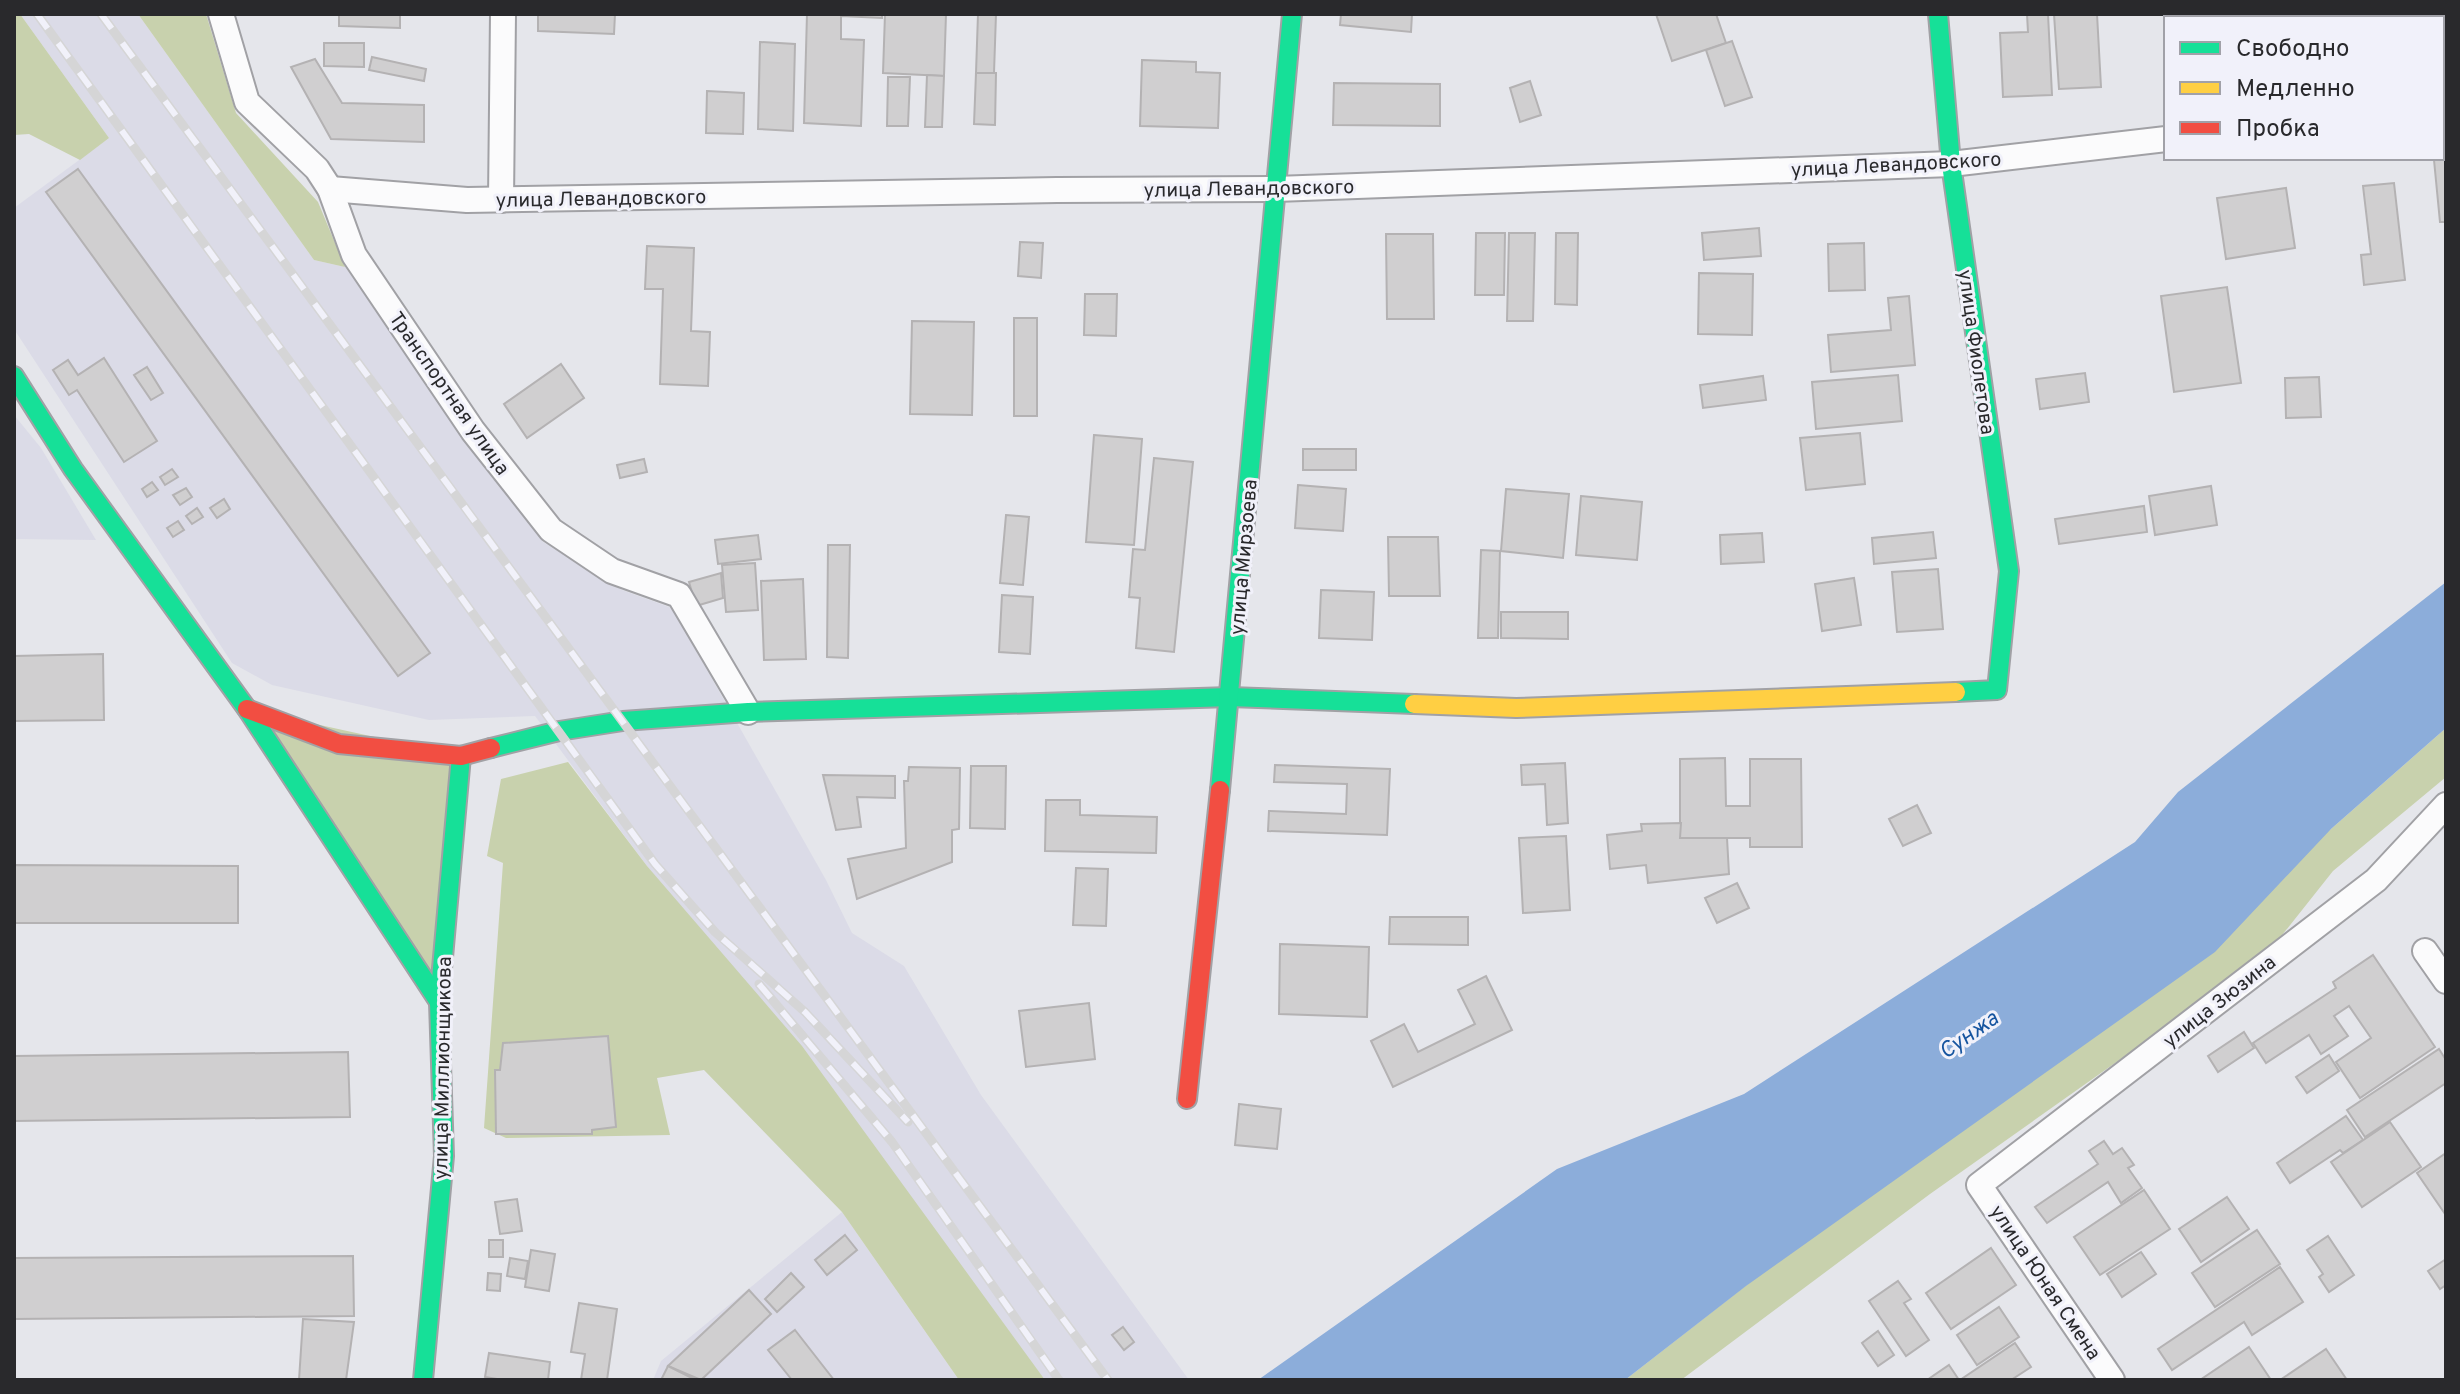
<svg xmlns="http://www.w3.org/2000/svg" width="2460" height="1394" viewBox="0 0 2460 1394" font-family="Overpass,sans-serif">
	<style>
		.built { fill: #dbdbe7 }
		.green { fill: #c8d1ad }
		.water { fill: #8cadda }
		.building { fill: #d0cfd0; stroke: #b4b2b3; stroke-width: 2 }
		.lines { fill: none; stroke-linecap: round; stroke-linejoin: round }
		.street-casing { stroke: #a1a1a5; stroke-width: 28 }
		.fast-casing { stroke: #a1a1a5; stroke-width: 22 }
		.slow-casing { stroke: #a1a1a5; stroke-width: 22 }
		.jam-casing { stroke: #a1a1a5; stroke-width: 22 }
		.street { stroke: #fbfbfc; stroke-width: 24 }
		.fast { stroke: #16e098; stroke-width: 18 }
		.slow { stroke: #ffcf43; stroke-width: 18 }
		.jam { stroke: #f24e42; stroke-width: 18 }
		.rail-casing { stroke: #d5d5d6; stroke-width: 9 }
		.rail { stroke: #f1f1fa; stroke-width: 6; stroke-dasharray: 18; stroke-linecap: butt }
		.labels { text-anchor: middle; stroke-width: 6; stroke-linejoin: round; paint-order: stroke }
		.street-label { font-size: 20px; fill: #29292c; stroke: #f1f1fa }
		.water-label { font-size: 22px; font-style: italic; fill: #16549f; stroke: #f1f1fa }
	</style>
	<rect width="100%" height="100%" fill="#e5e6eb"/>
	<g class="built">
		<path d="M20,14h118l176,246 31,7 198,275 79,48 50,18 154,272 26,53 52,33 77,129 208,285h-144l-398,-514 -112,-150 -106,4 -157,-35 -40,-22 -218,-334v-121l95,-70z"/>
		<path d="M14,415l27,33 55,92 -82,-1z"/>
		<path d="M842,1212l117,168h-306l8,-19z"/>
	</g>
	<g class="green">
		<path d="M14,14h6l89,124 -29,22 -51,-26 -15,1z"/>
		<path d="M138,14h68l30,99 82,89 27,65 -31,-7z"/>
		<path d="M247,709l214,47 -22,246z"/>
		<path d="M2446,728v49l-113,94 -62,78 -57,44 -284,201 -249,186h-56l706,-551z"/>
		<path d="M568,762l79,104 155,180 243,334h-86l-117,-168 -138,-142 -47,8 13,57 -164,3 -22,-10 19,-265 -16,-7 14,-77z"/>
	</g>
	<path class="water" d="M2446,582v146l-115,101 -116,123 -469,334 -121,94h-367l299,-211 187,-75 391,-252 43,-50z"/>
	<g class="building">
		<path d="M339,14h61v14l-61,-2z"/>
		<path d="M538,14h77l-1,20 -76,-3z"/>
		<path d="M807,14h75v4l-41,-2v23l23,1 -3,86 -57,-3z"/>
		<path d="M885,14h61l-2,62 -61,-3z"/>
		<path d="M978,14h18l-2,59h-18z"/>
		<path d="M1341,14h71l-1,18 -71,-7z"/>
		<path d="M1656,14h60l10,29 -54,18z"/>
		<path d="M2027,14h21l4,81 -49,2 -3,-64 28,-1z"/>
		<path d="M2054,14h43l4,73 -42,2z"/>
		<path d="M2359,14h25l1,4h-25z"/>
		<path d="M1732,41l20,56 -27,9 -19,-56z"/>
		<path d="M760,42l35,2 -2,87 -35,-2z"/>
		<path d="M324,43h40v24l-40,-1z"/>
		<path d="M372,57l54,12 -2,12 -55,-11z"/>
		<path d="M315,59l27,44 82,2v37l-93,-3 -40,-72z"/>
		<path d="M1142,60l54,2v10l24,1 -2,55 -78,-2z"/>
		<path d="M976,73h20l-1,52 -21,-1z"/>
		<path d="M927,75l17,1 -2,51h-17z"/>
		<path d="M888,77h22l-2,49h-21z"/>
		<path d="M1530,81l11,34 -21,7 -10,-34z"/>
		<path d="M1334,83l106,1v42l-107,-1z"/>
		<path d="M707,91l37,2 -1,41 -37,-1z"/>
		<path d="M2446,159v63h-6l-6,-62z"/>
		<path d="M78,169l352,484 -32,23 -352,-484z"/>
		<path d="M2394,183l11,97 -41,5 -3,-30 10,-1 -8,-68z"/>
		<path d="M2286,188l9,60 -69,11 -9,-61z"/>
		<path d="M1759,228l2,28 -57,4 -2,-27z"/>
		<path d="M1476,233h29l-1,62h-29z"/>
		<path d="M1509,233h26l-2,88h-26z"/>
		<path d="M1556,233h22l-1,72 -22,-1z"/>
		<path d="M1386,234h47l1,85h-47z"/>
		<path d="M1020,242l23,1 -2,35 -23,-2z"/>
		<path d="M1864,243l1,47 -36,1 -1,-47z"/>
		<path d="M647,246l47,2 -3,83 19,1 -2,54 -48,-2 3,-95h-18z"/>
		<path d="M1699,273l54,1 -1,61 -54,-1z"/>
		<path d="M2227,287l14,96 -67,9 -13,-96z"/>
		<path d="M1085,294h32l-1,42 -32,-1z"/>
		<path d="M1909,296l6,69 -84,7 -3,-37 63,-5 -3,-32z"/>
		<rect x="1014" y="318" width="23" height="98"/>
		<path d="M912,321l62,1 -2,93 -62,-1z"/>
		<path d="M104,358l53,83 -33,21 -47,-72 -8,5 -16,-25 15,-10 10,15z"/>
		<path d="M561,364l23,34 -57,40 -23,-34z"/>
		<path d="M147,367l16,26 -12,7 -17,-25z"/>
		<path d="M2085,373l4,29 -49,7 -4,-30z"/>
		<path d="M1898,375l4,46 -86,8 -4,-47z"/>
		<path d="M1763,376l3,24 -63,8 -3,-23z"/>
		<path d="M2319,377l2,40 -35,1 -1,-40z"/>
		<path d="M1860,433l5,51 -59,6 -6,-52z"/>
		<path d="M1094,435l48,4 -8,106 -48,-3z"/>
		<rect x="1303" y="449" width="53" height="21"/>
		<path d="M1154,458l39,4 -19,190 -38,-4 4,-50 -11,-1 4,-48 12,1z"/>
		<path d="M644,459l3,13 -27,6 -3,-13z"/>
		<path d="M172,469l6,8 -13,8 -5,-8z"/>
		<path d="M152,482l6,8 -11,7 -5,-8z"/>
		<path d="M1298,485l48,4 -3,42 -48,-3z"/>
		<path d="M2211,486l6,39 -62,10 -6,-39z"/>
		<path d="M186,488l6,9 -12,8 -7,-10z"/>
		<path d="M1506,489l63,5 -6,64 -62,-7z"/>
		<path d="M1581,496l61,6 -5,58 -61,-5z"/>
		<path d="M224,499l6,10 -13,9 -7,-10z"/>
		<path d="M2144,506l3,26 -88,12 -4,-25z"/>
		<path d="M197,508l6,9 -11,7 -6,-8z"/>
		<path d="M1006,515l23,2 -6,68 -23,-2z"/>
		<path d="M178,521l6,9 -11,7 -6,-9z"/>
		<path d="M1933,532l3,26 -62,6 -2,-26z"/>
		<path d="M1762,533l2,29 -43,2 -1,-29z"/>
		<path d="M758,535l3,24 -43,5 -3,-24z"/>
		<path d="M1388,537h50l2,59h-51z"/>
		<path d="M828,545h22l-2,113 -21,-1z"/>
		<path d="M1481,550l19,1 -2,87h-20z"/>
		<path d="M755,563l3,47 -32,2 -4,-47z"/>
		<path d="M1938,569l5,60 -46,3 -5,-60z"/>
		<path d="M721,573l2,25 -27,8 -7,-24z"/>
		<path d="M1854,578l7,47 -39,6 -7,-47z"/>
		<path d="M803,579l3,80 -42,1 -3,-79z"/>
		<path d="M1321,590l53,2 -2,48 -53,-2z"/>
		<path d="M1002,595l31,2 -3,57 -31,-2z"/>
		<path d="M1501,612h67v27l-67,-1z"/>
		<path d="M103,654l1,66 -90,1v-65z"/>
		<path d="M1725,758l1,48h24v-47h51l1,88h-52v-9h-70v-79z"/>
		<path d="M1565,763l3,60 -21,2 -2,-41 -23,1 -1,-20z"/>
		<path d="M1275,765l115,4 -3,66 -119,-4 1,-20 77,3 1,-30 -73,-2z"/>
		<path d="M971,766h35l-1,63 -35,-1z"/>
		<path d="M909,767l51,1 -1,61 -7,1v32l-95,37 -9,-40 58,-11 -2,-67h4z"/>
		<path d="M823,775l72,1v22l-38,-1 4,30 -25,3z"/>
		<path d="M1046,800h34v15l77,2 -1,36 -111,-2z"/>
		<path d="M1917,805l14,28 -28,13 -14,-27z"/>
		<path d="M1681,823l-1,15h47l2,36 -81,9 -2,-18 -36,4 -3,-34 35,-4 -1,-7z"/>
		<path d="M1566,836l4,74 -47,3 -4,-75z"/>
		<path d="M14,865l224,1v57h-224z"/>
		<path d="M1076,868l32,1 -2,57 -33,-1z"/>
		<path d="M1737,883l12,25 -32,15 -12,-25z"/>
		<path d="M1390,917h78v28l-79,-1z"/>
		<path d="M1280,944l89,3 -2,70 -88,-3z"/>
		<path d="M2373,955l62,92 -75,51 -24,-36 35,-24 -22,-32 -15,10 14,20 -27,18 -12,-19 -43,28 -13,-20 83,-55 -3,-6z"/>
		<path d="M1486,976l26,54 -119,57 -22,-46 33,-17 14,28 57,-28 -17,-34z"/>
		<path d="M1089,1003l6,56 -69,8 -7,-56z"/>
		<path d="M2244,1032l10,16 -36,24 -10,-16z"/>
		<path d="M608,1036l8,91 -24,3v4h-96l-1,-64h5l3,-27z"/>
		<path d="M2439,1049l7,11v23l-81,54 -18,-27z"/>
		<path d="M348,1052l2,65 -336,4v-65z"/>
		<path d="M2329,1055l10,16 -32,22 -11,-16z"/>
		<path d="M1239,1104l42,5 -4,40 -42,-4z"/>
		<path d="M2346,1116l17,24 -20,13 -3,-3 -50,33 -13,-20z"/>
		<path d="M2390,1122l31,45 -59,40 -31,-45z"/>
		<path d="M2104,1141l9,13 9,-6 12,17 -6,3 14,20 -21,15 -13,-21 -61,41 -12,-16 63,-43 -9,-13z"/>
		<path d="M2446,1153v60l-1,1 -28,-41z"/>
		<path d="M2144,1190l26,39 -70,46 -26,-38z"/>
		<path d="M2227,1197l22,32 -48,33 -22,-33z"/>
		<path d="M517,1199l5,32 -22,3 -5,-32z"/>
		<path d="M2257,1230l23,34 -65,43 -23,-34z"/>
		<path d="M845,1235l12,15 -30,25 -12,-15z"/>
		<path d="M2328,1236l26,39 -25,17 -10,-15 4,-3 -16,-24z"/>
		<rect x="489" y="1240" width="14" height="17"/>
		<path d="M1991,1248l25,37 -65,44 -25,-36z"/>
		<path d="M531,1250l24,4 -6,37 -24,-4z"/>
		<path d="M2141,1252l15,22 -34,23 -15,-23z"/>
		<path d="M353,1256l1,60 -340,3v-61z"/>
		<path d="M510,1258l18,3 -3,18 -18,-3z"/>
		<path d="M2446,1259v26l-6,4 -12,-18z"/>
		<path d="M2280,1267l23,35 -51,33 -8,-13 -72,48 -14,-21z"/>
		<path d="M488,1273l13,1 -1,17 -13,-1z"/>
		<path d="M791,1273l13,14 -27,25 -12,-13z"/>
		<path d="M1898,1281l13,18 -7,4 25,37 -23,16 -37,-55z"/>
		<path d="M749,1290l22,24 -70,66 -33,-14z"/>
		<path d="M579,1303l38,6 -10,71h-26l4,-26 -14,-2z"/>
		<path d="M1999,1307l20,30 -42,28 -20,-30z"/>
		<path d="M303,1319l51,3 -8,58h-47z"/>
		<path d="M1123,1327l11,15 -10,8 -12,-15z"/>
		<path d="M795,1330l39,50h-42l-24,-30z"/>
		<path d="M1878,1331l16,24 -16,11 -16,-23z"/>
		<path d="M2015,1343l16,24 -20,13h-51z"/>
		<path d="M2249,1347l22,33h-71z"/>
		<path d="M2326,1349l21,31h-67z"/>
		<path d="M489,1353l61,9 -2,18h-45l-18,-3z"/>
		<path d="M1949,1365l10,15h-32z"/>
		<path d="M668,1366l28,14h-35z"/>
	</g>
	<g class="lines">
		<g class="street-casing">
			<g id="street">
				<path d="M221,14l26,88 70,67 13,20 24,66 119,176 78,99 61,41 67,24 69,117"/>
				<path d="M2442,107h4"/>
				<path d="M330,189l137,11 590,-10 219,-1 675,-25 215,-25"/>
				<path d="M501,200l2,-186"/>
				<path d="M2425,951l21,30"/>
				<path d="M2112,1380l-133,-195 397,-305 70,-75"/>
			</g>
		</g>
		<g class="fast-casing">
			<g id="fast">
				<path d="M1938,14l13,150 58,407 -12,119 -41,2"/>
				<path d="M14,376l59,93 174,240 192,293"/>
				<path d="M491,748l68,-17 64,-10 125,-9 482,-15 184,7"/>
				<path d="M1220,790l72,-776"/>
				<path d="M423,1380l21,-224 -5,-154 22,-246"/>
			</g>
		</g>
		<g class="slow-casing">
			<path id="slow" d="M1414,704l102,4 440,-16"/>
		</g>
		<g class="jam-casing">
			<g id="jam">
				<path d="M247,709l92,35 122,12 30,-8"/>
				<path d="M1187,1099l33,-309"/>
			</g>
		</g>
		<use href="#street" class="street"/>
		<use href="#fast" class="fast"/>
		<use href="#slow" class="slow"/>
		<use href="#jam" class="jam"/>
		<g class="rail-casing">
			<g id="rail">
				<path d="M37,14l618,850 60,68 90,80 103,110"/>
				<path d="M101,14l1007,1366"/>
				<path d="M759,984l133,158 167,238"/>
			</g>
		</g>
		<use href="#rail" class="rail"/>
	</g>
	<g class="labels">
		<g class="street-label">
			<text transform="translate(1896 164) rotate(-3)" y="7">улица Левандовского</text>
			<text transform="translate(1249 188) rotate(-1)" y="7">улица Левандовского</text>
			<text transform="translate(601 198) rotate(-1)" y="7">улица Левандовского</text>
			<text transform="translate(1977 352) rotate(82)" y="7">улица Фиолетова</text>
			<text transform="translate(450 393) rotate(55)" y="7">Транспортная улица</text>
			<text transform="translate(1243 557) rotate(-85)" y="7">улица Мирзоева</text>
			<text transform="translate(2219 1001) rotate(-38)" y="7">улица Зюзина</text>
			<text transform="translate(442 1068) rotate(-89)" y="7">улица Миллионщикова</text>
			<text transform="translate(2046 1282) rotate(56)" y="7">улица Юная Смена</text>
		</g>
		<g class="water-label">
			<text transform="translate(1968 1034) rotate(-35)" y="8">Сунжа</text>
		</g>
	</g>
	<rect width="2460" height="1394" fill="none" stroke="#29292c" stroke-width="32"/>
	<rect x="2164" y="16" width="280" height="144" fill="#f1f1fa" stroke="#a1a1a8" stroke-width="2"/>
	<rect x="2180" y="42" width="40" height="12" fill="#16e098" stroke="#a1a1a8" stroke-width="2"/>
	<text x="2236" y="56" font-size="24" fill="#29292c">Свободно</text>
	<rect x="2180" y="82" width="40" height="12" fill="#ffcf43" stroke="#a1a1a8" stroke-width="2"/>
	<text x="2236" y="96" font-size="24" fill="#29292c">Медленно</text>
	<rect x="2180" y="122" width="40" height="12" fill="#f24e42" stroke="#a1a1a8" stroke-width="2"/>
	<text x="2236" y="136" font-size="24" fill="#29292c">Пробка</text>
</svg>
